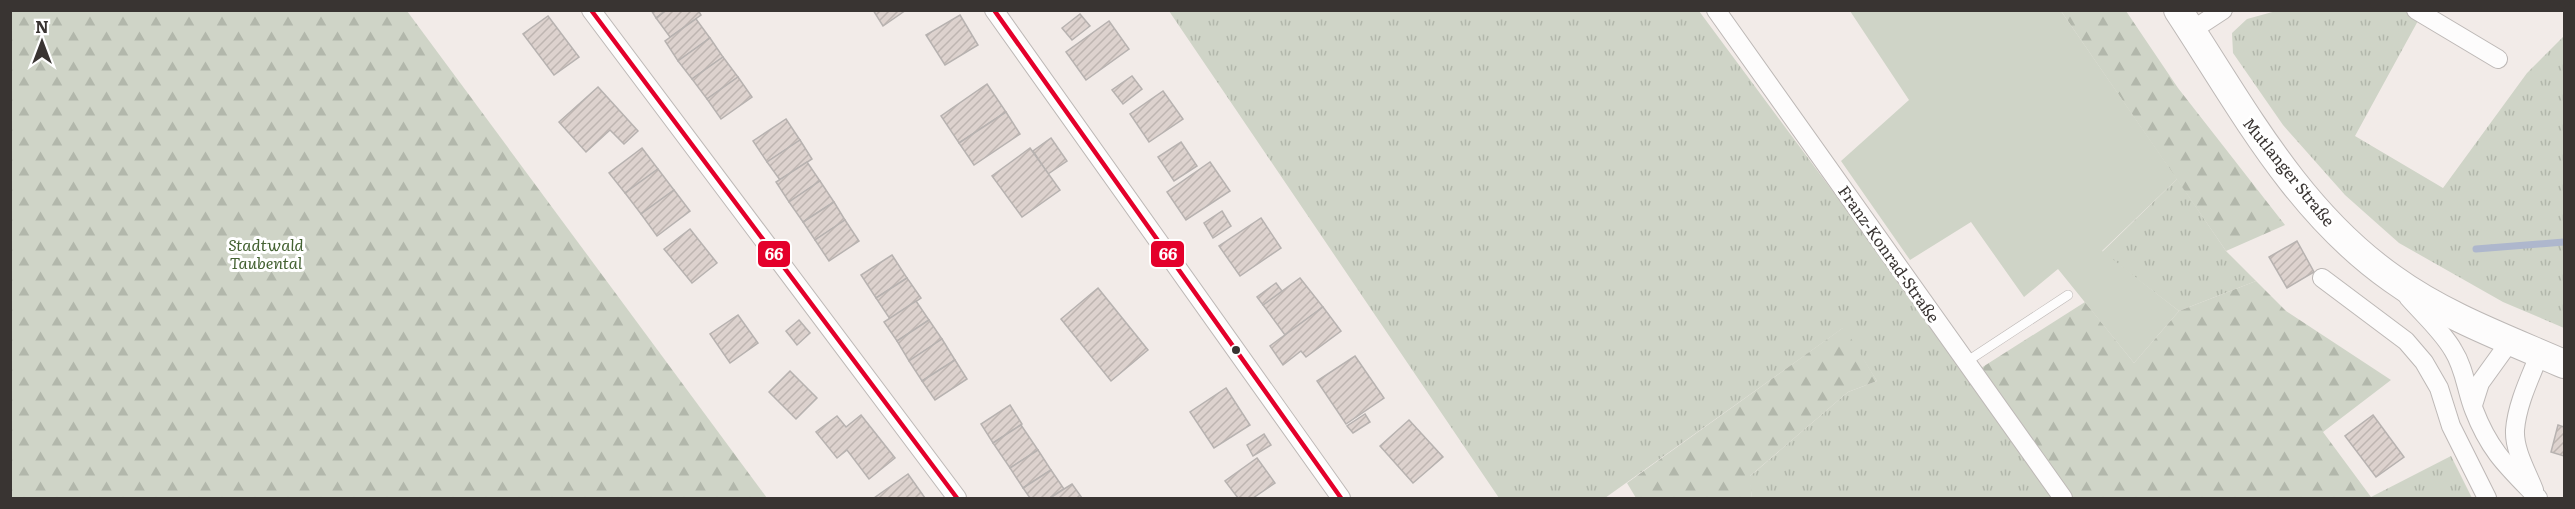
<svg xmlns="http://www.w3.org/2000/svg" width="2575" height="509" viewBox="0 0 2575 509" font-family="Literata,serif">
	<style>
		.grass { fill: url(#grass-tufts) }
		.forest { fill: url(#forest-firs) }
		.garden { fill: #cfd4c7 }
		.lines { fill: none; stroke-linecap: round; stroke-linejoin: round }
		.stream { stroke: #aeb7cd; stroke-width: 7 }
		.building { fill: url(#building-hatch); stroke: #b7b2b0; stroke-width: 1.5 }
		.service-casing { stroke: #bdb8b6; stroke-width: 10 }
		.minor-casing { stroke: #bdb8b6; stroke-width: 20 }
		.primary-casing { stroke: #bdb8b6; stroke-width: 30 }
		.service { stroke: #fdfcfc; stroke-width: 9 }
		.minor { stroke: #fdfcfc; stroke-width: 18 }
		.primary { stroke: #fdfcfc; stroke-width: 28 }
		.bus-1-casing { stroke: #fff; stroke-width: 9 }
		.bus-1 { stroke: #e4002b; stroke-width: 4.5 }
		.bus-dot { fill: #393432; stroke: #fff; stroke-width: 2 }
		.labels { text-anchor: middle; stroke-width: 6; stroke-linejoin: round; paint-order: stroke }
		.street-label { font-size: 16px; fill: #393432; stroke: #fff }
		.park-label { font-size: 16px; font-style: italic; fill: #446232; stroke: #fff }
		.line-badge { stroke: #fff; stroke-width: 2 }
		.badge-label { font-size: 16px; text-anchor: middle; font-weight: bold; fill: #fff }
	</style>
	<defs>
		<pattern id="grass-tufts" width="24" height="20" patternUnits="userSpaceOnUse" patternTransform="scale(1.5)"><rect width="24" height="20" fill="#cfd4c7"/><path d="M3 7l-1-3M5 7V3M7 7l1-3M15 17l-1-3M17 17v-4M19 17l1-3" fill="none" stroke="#b2b7ab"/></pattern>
		<pattern id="forest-firs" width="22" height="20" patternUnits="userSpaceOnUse" patternTransform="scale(1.5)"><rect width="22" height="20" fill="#cfd4c7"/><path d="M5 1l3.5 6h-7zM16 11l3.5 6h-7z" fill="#b2b7ab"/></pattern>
		<pattern id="building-hatch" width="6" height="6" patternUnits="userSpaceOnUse" patternTransform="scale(1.5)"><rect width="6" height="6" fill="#ddd2ce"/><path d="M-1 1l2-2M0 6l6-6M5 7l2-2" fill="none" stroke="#beb5b1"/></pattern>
	</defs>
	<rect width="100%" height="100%" fill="#f2ebe8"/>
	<g class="grass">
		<path d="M1169,11h530l204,275 150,212h-301l-3,-21 99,-85 29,-11 -34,-53 -238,170h-106z"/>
		<path d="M2276,11h128l15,8 -64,117 88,52 84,-115 37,-37v292l-61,-26 -104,-59 -54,-48 -62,-70 -50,-72 -1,-20 15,-14z"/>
		<path d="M2177,179l49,72 30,30 -77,30 -77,-59z"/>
		<path d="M2451,456l21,42 -101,-1z"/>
	</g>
	<g class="forest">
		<path d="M10,11h397l360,487h-756z"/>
		<path d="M2061,11h65l52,77 107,137 -59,26z"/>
		<path d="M2256,281l30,30 105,69 -68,52 48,65 6,1h-304l-92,-130 104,-66 49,61 45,-52z"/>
		<path d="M1844,327l33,54 -29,11 -98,84 2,22h-116l-9,-15z"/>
	</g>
	<path class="garden" d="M1850,11h211l116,168 -75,72 77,60 -45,52 -76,-94 -34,28 -53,-75 -61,38 -69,-99 68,-61z"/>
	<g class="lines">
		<path class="stream" d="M2476,249l88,-7"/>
	</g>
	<g class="building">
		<path d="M651,10h16l-11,8z"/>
		<path d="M667,10h31l3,5 -31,22 -14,-19z"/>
		<path d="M873,10h33l-23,16z"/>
		<path d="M1080,14l10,12 -18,14 -10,-12z"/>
		<path d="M960,15l18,30 -33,20 -19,-30z"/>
		<path d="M548,16l31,41 -25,18 -31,-41z"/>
		<path d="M696,19l14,19 -32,23 -13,-20z"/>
		<path d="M1109,21l20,28 -43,31 -20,-28z"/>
		<path d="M710,38l13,19 -31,22 -14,-18z"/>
		<path d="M723,57l15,20 -31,22 -15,-20z"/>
		<path d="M1132,76l10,13 -19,15 -11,-14z"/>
		<path d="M738,77l14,20 -31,22 -14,-20z"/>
		<path d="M987,84l19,28 -47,31 -18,-27z"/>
		<path d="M598,87l40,44 -14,13 -14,-14 -24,22 -27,-30z"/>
		<path d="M1163,91l20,28 -34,23 -19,-28z"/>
		<path d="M1006,112l14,22 -46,31 -15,-22z"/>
		<path d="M786,119l14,21 -33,22 -14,-21z"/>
		<path d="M1051,138l16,23 -19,13 -15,-23z"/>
		<path d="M800,140l12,19 -32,21 -13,-18z"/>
		<path d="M1181,142l16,24 -23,15 -16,-24z"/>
		<path d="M642,148l16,21 -33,24 -16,-20z"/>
		<path d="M1030,148l30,42 -38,27 -30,-41z"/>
		<path d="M807,162l13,19 -31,21 -13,-20z"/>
		<path d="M1210,162l20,29 -44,29 -19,-28z"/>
		<path d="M658,169l16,21 -33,24 -16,-21z"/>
		<path d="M820,181l14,21 -31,20 -14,-20z"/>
		<path d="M674,190l16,21 -33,25 -16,-22z"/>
		<path d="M834,202l11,18 -30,20 -12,-18z"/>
		<path d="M1222,211l9,15 -18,12 -9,-15z"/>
		<path d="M1261,218l20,30 -41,28 -21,-30z"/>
		<path d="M845,220l14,21 -30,20 -14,-21z"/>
		<path d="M690,229l27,34 -25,20 -28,-34z"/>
		<path d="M2297,241l17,31 -27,16 -18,-31z"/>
		<path d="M892,255l15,23 -31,20 -15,-23z"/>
		<path d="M907,278l14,20 -31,21 -14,-21z"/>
		<path d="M1300,278l23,29 -38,28 -22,-30z"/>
		<path d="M1276,283l6,8 -19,14 -6,-8z"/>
		<path d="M1098,288l50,62 -37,31 -50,-62z"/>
		<path d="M916,301l13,19 -32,21 -13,-19z"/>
		<path d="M1323,307l18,24 -35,26 -5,-6 -18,14 -13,-19z"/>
		<path d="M738,315l20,28 -28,20 -20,-29z"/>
		<path d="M799,320l11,13 -13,12 -11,-14z"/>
		<path d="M929,320l13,19 -33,22 -12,-20z"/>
		<path d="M942,339l13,21 -33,21 -13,-20z"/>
		<path d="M1355,356l29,42 -38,26 -29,-43z"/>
		<path d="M955,360l12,19 -32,21 -13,-19z"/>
		<path d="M790,371l27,27 -21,21 -27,-27z"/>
		<path d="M1226,388l24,37 -36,23 -24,-36z"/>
		<path d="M1010,405l12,19 -29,19 -12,-19z"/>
		<path d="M1365,414l5,8 -17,11 -6,-7z"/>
		<path d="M861,415l34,43 -26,21 -22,-29 -10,8 -21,-26 21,-16 9,11z"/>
		<path d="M2373,415l31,42 -28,20 -31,-41z"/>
		<path d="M1409,420l34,37 -30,26 -33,-37z"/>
		<path d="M1021,425l17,25 -28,18 -17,-25z"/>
		<path d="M2558,425l6,2v29l-13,-4z"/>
		<path d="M1264,434l7,11 -18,11 -6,-11z"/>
		<path d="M1038,450l13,20 -28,18 -13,-20z"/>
		<path d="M1257,458l18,25 -22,15h-15l-13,-17z"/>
		<path d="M1051,470l13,19 -14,9h-20l-7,-10z"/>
		<path d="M908,474l17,24h-51z"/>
		<path d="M1072,484l10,14h-32l14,-9z"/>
	</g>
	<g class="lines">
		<g class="service-casing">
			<path id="service" d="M1966,362l102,-67"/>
		</g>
		<g class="minor-casing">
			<g id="minor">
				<path d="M591,10l366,488"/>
				<path d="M994,10l347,488"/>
				<path d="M1716,10l347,488"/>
				<path d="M2416,10l82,49"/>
				<path d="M2191,31l32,-21"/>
				<path d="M2322,278l84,63 18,21 15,26 12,38 36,72"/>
				<path d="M2408,297c15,17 34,34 45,53 12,19 13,40 21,60 16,42 35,58 64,88"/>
				<path d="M2473,405l7,-22 31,-43"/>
				<path d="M2534,490c-7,-18 -20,-40 -19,-60 2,-26 15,-52 25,-77"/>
			</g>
		</g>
		<g class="primary-casing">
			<path id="primary" d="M2178,10c64,97 118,201 215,269 51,37 114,60 171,85"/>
		</g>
		<use href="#service" class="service"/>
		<use href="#minor" class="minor"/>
		<use href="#primary" class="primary"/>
		<g class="bus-1-casing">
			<g id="bus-1">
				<path d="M591,10l366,488"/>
				<path d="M994,10l347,488"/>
			</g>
		</g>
		<use href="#bus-1" class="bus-1"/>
	</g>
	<circle class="bus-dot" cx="1236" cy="350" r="5"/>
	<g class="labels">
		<g class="street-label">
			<text transform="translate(2289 172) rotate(51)" y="6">Mutlanger Straße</text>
			<text transform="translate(1889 254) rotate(55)" y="6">Franz-Konrad-Straße</text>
		</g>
		<g class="park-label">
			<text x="266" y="251">Stadtwald<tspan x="266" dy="18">Taubental</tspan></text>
		</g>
	</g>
	<g class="line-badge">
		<rect x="757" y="240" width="34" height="28" rx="6" fill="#e4002b"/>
		<rect x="1150" y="240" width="35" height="28" rx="6" fill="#e4002b"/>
	</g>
	<g class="badge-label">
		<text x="774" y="260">66</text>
		<text x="1168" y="260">66</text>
	</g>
	<rect width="2575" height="509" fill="none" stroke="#393432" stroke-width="24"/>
	<g transform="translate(42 42)" stroke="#ffffff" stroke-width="4.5" paint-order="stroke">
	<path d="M0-4.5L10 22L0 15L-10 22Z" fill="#393432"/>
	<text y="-9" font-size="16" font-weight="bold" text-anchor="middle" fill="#393432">N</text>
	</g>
</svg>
